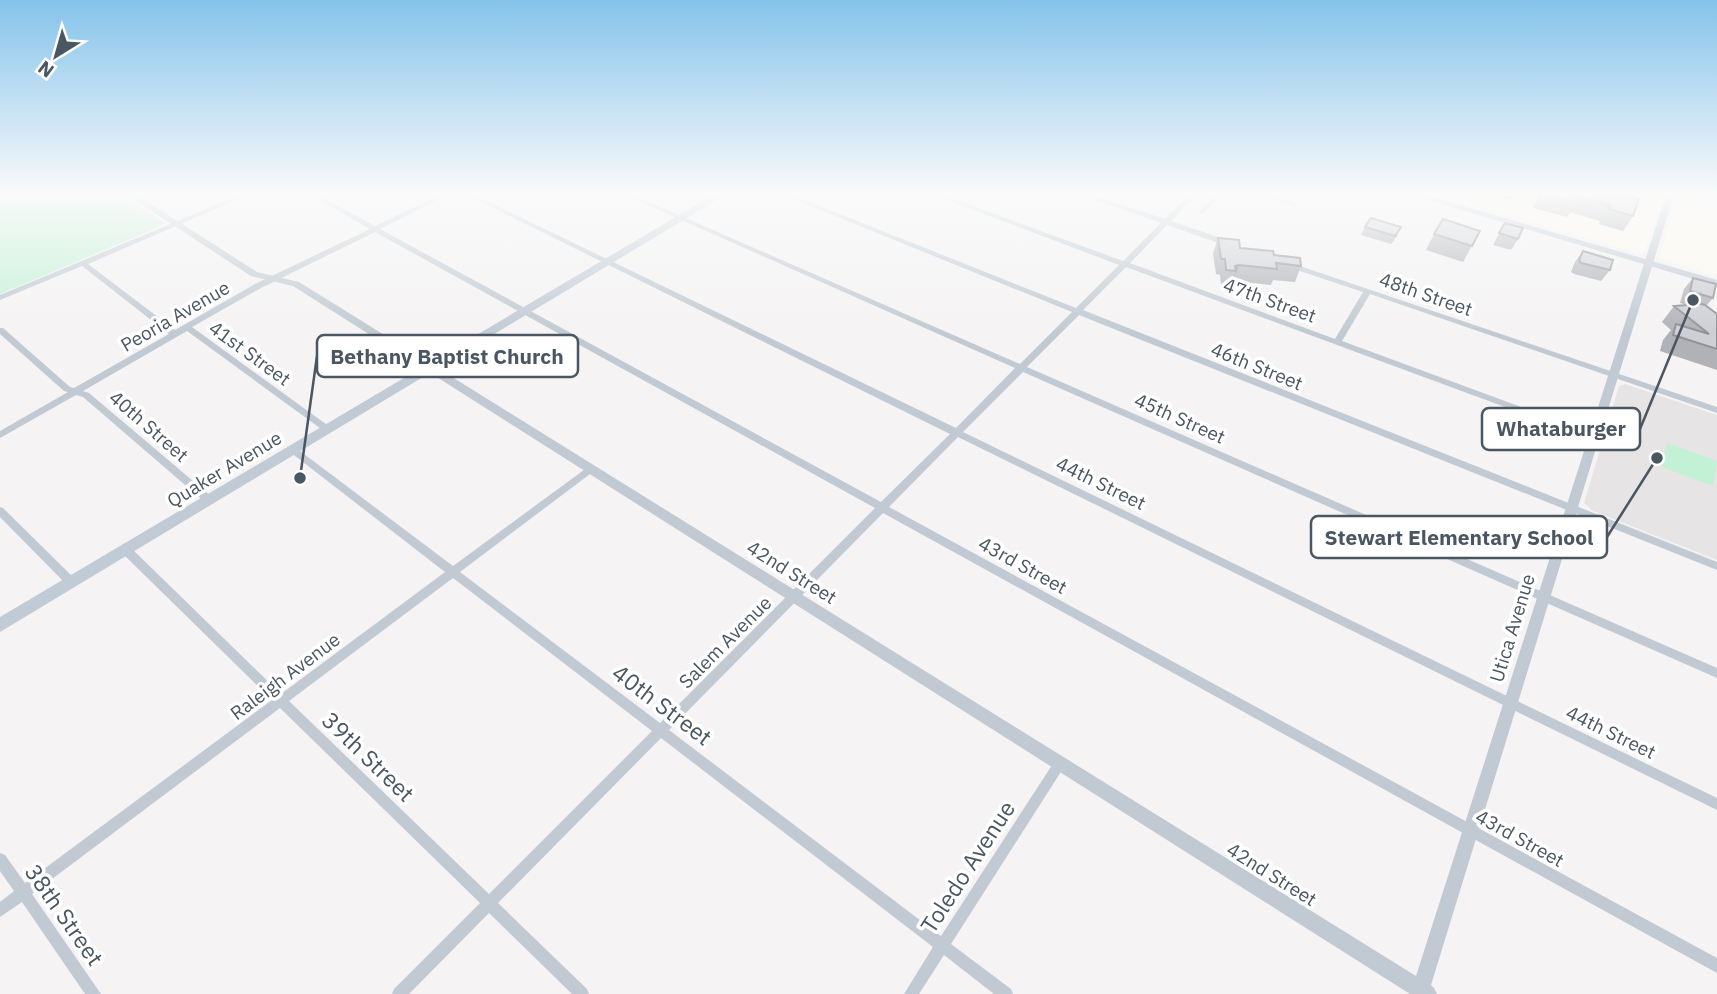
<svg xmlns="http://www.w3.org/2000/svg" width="1717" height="994" viewBox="0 0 1717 994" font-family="'IBM Plex Sans',sans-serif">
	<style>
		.commercial { fill: #fdf9ef }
		.education { fill: #e6e4e5 }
		.green { fill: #c3f1d5 }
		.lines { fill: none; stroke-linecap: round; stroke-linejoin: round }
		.minor { fill: #c1cad2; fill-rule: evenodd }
		.tertiary { fill: #c1cad2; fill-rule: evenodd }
		.secondary { fill: #c1cbd6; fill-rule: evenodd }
		.wall { fill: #b0b2b7 }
		.shaded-wall { fill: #909195 }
		.building { fill: #cdcfd5; stroke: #909195; stroke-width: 2 }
		.labels { text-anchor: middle; stroke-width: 7; stroke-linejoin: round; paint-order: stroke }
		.street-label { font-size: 19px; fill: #4a5661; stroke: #fff }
		.near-street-label { font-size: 23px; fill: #4a5661; stroke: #fff }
		.leader { fill: none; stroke: #4a5661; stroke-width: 2.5 }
		.callout-dot { fill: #4a5661; stroke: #fff; stroke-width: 2.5 }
		.callout { fill: #fff; stroke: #4a5661; stroke-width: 2.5 }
		.callout-label { font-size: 21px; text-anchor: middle; font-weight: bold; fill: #4a5661 }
	</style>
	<rect width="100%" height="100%" fill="#f5f3f3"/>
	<g class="commercial">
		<path d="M1436,195h227l-19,58 -3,1z"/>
		<path d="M1676,198l41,11v68l-58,-19z"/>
	</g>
	<path class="education" d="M1625,384l92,31v145l-124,-49 -9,-8 35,-117z"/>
	<g class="green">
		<path d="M19,195h102l45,29 -166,70v-92z"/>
		<path d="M1667,443l50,18 -4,25 -51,-19z"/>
	</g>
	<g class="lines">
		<g class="minor">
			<path d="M2,195h9l-11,5v-4z"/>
			<path d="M240,195h8l-160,69 87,66 80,-46 115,-55 -60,-34h8l57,31 65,-31h8l-68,34 501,273 69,-68 -483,-239h8l481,233 59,-60 -390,-173h8l387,169 52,-52 -289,-117h9l284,113 43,-43 -185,-70h9l180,66 38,-38 -77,-27 -1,-1h9l73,24 24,-24h7l-25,26 59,20v4h-6l-57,-20 -37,38 205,76 28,-47 -78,-26v-4h3l429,145v6l-347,-119 -28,47 253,93 2,2 -2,2h-6l-463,-171 -43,43 634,252v8l-638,-255 -52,52 690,301v10l-694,-306 -60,60 754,366v12l-759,-373 -69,70 828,451v15l-834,-460 -214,217 272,206 115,-177 4,-2 4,2 2,4 -2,4 -113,177 60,45 2,5h-19l-50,-39 -25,39h-15l29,-47 -272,-209 -163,165 89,86 2,5h-17l-83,-81 -80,81h-17l2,-5 86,-86 -200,-195 -248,186 69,100h-16l-63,-92 -22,15v-15l14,-11 -14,-20v-18l5,2 20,28 247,-183 -150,-147 -1,-3 1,-3h8l151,147 164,-122 -155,-120 -2,-2 2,-2h6l157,118 135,-99h6l2,2 -2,2 -134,101 200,151 215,-215 -500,-276 -114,56 -69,39 138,100 1,2 -1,2h-6l-137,-100 -104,60 6,2 123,104 2,3 -2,3h-6l-123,-106 -7,-2 -76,43v-7l68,-39 -4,-1 -64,-57v-6h3l67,59 4,1 95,-54 -87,-68 -82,34v-5zM453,578l199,153 -163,163 -200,-193z"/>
			<path d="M1214,195h7l-17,18h-4v-2z"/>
			<path d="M1262,195h10l26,9 -3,2 -32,-10z"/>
			<path d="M0,507l3,1 72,71 1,3 -1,3 -4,1 -4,-1 -67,-68z"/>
		</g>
		<path class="tertiary" d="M127,195h10l120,77 42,10 1117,694 250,-781h8l-243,790 3,3 3,6h-27l-1117,-708 -42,-10z"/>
		<g class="secondary">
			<path d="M713,195h12l-725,437v-15z"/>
			<path d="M1411,195h15l291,85v6z"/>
		</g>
	</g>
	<g class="wall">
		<path d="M1496,195h18l-3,5z"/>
		<path d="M1539,195h85l9,21 -10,15 -24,-7 1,-3 -30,-9 -3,5 -34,-9z"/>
		<path d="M1505,223l13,16 -7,11 -18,-5z"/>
		<path d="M1365,227l33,8 -7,9 -30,-9z"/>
		<path d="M1480,231l-17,31 -37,-12 8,-16z"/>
		<path d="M1218,238l22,10 61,18 -6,16 -22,-2 -2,5 -38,-4 -3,6 -9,-1 -1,-11 -4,-1 -3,-20z"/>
		<path d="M1583,251l27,19 -9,11 -27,-7 -3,-2 4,-10z"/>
		<path d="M1693,278l20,20 -7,8 11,8v56l-57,-19 3,-11 8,-10 -9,-8 12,-16 12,-1 -6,-2 4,-14z"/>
	</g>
	<path class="shaded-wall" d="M1239,265l-6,16h-1l4,-10 -1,-5z"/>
	<g class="building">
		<path d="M1550,195h74l15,4 -6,17 -24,-7 1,-4 -31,-8 -2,5z"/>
		<path d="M1371,218l30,9 -6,9 -30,-9z"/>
		<path d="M1443,219l37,12 -8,15 -38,-12z"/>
		<path d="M1505,223l18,5 -5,11 -19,-6z"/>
		<path d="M1218,238l21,2 1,8 33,3 1,4 26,3 1,8 -25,-3 1,6 -38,-4 -4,1 1,5 -10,-1 -1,-11h-4z"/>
		<path d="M1583,251l30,9 -3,10 -29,-7 -2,-3z"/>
		<path d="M1693,278l23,6 -3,14 -23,-7z"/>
		<path d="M1688,301l17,4 12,9v35l-44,-14 3,-11 33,10 -35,-28 13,-1z"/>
	</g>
	<linearGradient id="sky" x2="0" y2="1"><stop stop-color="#85c3ea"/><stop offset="0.58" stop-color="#fafafa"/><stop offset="1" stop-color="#fafafa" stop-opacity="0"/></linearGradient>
	<rect width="1717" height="334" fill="url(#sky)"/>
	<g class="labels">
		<g class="street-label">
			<text transform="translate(1426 294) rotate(19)" y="7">48th Street</text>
			<text transform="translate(1270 300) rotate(20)" y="7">47th Street</text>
			<text transform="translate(175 316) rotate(-30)" y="7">Peoria Avenue</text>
			<text transform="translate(250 353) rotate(36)" y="7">41st Street</text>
			<text transform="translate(1257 366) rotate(22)" y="7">46th Street</text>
			<text transform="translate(1180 418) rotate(24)" y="7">45th Street</text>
			<text transform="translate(149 426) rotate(41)" y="7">40th Street</text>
			<text transform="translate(224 469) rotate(-31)" y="7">Quaker Avenue</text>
			<text transform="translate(1101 483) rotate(26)" y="7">44th Street</text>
			<text transform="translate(1023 565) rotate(29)" y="7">43rd Street</text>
			<text transform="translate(792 572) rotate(32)" y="7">42nd Street</text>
			<text transform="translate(1512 628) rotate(-73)" y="7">Utica Avenue</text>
			<text transform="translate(725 642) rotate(-45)" y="7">Salem Avenue</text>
			<text transform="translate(285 676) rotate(-37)" y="7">Raleigh Avenue</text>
			<text transform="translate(1611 732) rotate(26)" y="7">44th Street</text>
			<text transform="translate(1520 838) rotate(29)" y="7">43rd Street</text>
			<text transform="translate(1272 874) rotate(32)" y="7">42nd Street</text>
		</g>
		<g class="near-street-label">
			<text transform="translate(662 705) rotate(37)" y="8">40th Street</text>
			<text transform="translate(368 757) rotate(44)" y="8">39th Street</text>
			<text transform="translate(968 867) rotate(-57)" y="8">Toledo Avenue</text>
			<text transform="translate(64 915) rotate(55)" y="8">38th Street</text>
		</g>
	</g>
	<path class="leader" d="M300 478L317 356M1693 300L1640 429M1657 458L1607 537"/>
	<g class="callout-dot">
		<circle cx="300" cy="478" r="7"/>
		<circle cx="1693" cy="300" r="7"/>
		<circle cx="1657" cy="458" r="7"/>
	</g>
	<g class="callout">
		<rect x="317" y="335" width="261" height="42" rx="7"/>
		<rect x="1482" y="408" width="158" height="42" rx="7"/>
		<rect x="1311" y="516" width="296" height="42" rx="7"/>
	</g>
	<g class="callout-label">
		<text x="447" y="364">Bethany Baptist Church</text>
		<text x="1561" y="436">Whataburger</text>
		<text x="1459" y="545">Stewart Elementary School</text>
	</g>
	<g transform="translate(56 56) rotate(217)" stroke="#ffffff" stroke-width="5" paint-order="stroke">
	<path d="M0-5L12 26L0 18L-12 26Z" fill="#4a5661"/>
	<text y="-10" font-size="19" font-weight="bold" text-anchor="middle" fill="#4a5661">N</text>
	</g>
</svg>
